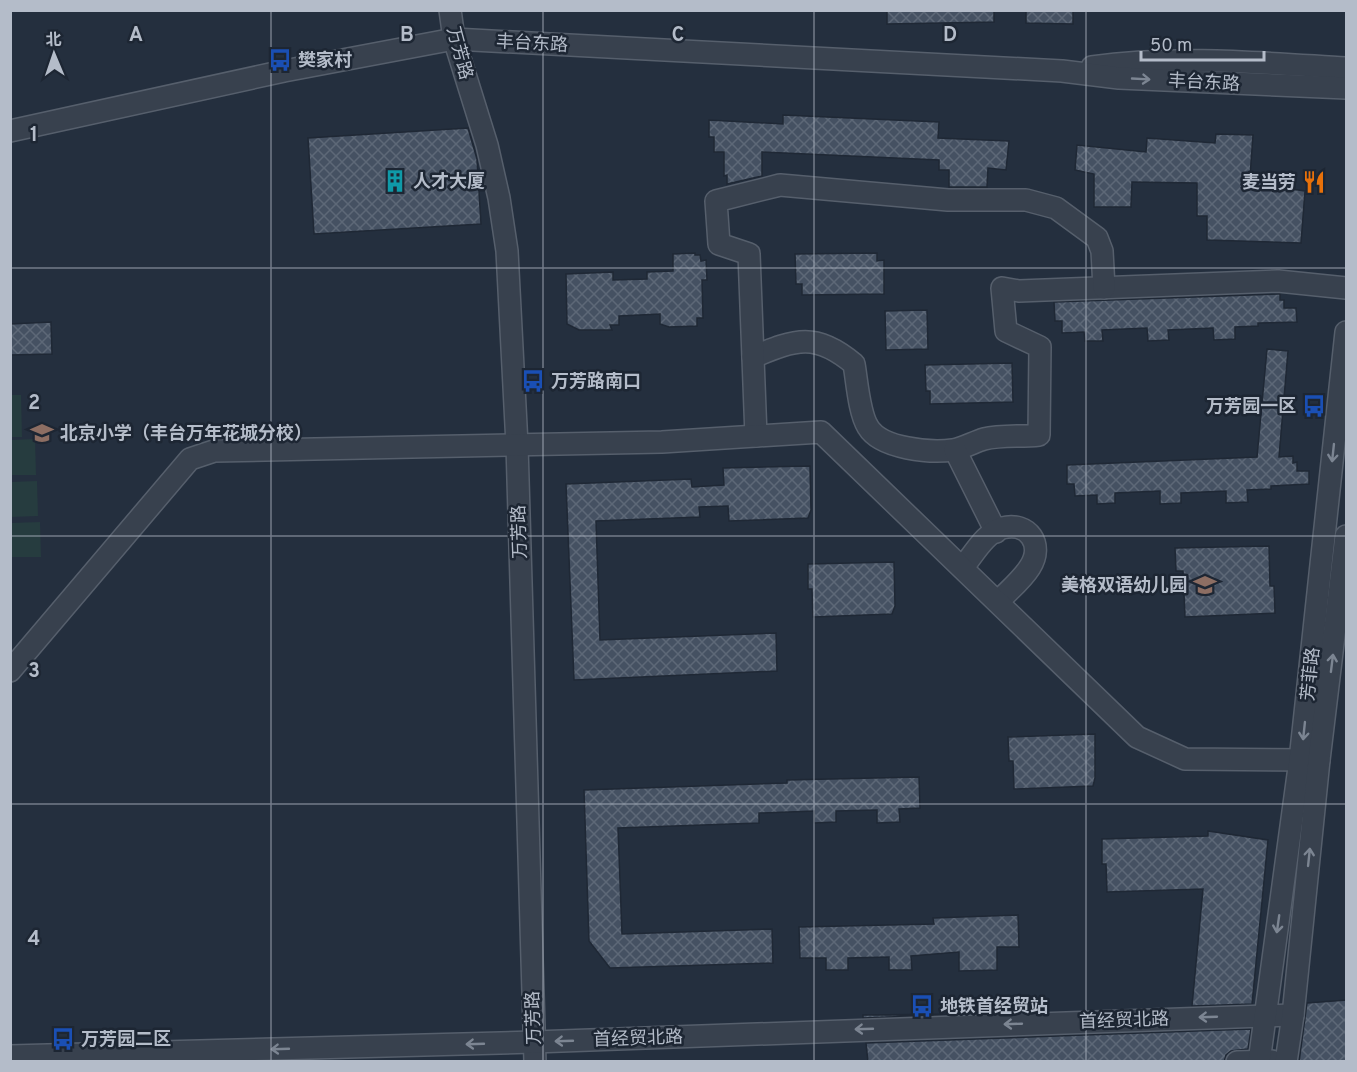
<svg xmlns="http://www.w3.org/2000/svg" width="1357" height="1072" viewBox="0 0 1357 1072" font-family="Overpass,'Noto Sans SC',sans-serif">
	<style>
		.green { fill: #263c3f }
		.building { fill: url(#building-cross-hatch); stroke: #1f2835; stroke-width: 1.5 }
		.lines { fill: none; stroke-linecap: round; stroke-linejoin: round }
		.minor-casing { stroke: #565f6c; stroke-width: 24 }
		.minor { stroke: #38414e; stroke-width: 21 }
		.oneway { stroke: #7c8592 }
		.grid { fill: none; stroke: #b4bcc9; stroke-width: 1.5; stroke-opacity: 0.55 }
		.labels { text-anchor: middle; stroke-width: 5; stroke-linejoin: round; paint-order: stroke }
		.street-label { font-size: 18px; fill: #b4bcc9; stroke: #1d2633 }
		.poi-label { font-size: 18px; font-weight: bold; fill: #b4bcc9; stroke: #1d2633; text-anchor: start }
		.grid-label { font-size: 20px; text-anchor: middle; font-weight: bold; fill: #b4bcc9; stroke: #1d2633; stroke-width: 5; stroke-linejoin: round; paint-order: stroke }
	</style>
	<defs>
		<pattern id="building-cross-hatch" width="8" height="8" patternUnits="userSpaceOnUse" patternTransform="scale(1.5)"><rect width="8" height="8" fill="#455162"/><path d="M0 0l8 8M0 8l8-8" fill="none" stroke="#5d6877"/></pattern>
	</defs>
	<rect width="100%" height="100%" fill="#242f3e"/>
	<g class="green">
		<path d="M11,395h10l1,42h-11z"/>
		<path d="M35,439l1,36h-25v-35z"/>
		<path d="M37,481l1,35 -27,1v-35z"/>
		<path d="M40,522l1,35h-30v-34z"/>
	</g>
	<g class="building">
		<path d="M887,10h107v12l-107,2z"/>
		<path d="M1026,10h47v14l-47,-1z"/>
		<path d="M783,115l156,7 -1,16 71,3 -3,29 -18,-2 -1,19h-38v-17h-10v-10l-177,-8v24l-35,8v-9l-3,1v-24h-10v-15h-5v-17l74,4z"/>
		<path d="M468,128l9,31 4,65 -167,10 -6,-96z"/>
		<path d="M1216,134l37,1 -3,42 34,11 21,3 -4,52 -94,-3v-24h-10v-33l-65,-1 -1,25h-37v-33l-19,-4 2,-25 69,7 1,-14 68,5z"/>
		<path d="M695,253v2h5l1,6 5,-1 1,20h-5l1,38h-6v8l-28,1 -9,-3v-10l-41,2v9h-9l2,5h-33l-12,-6 -1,-50 47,-2v8l34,-1v-7l26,-1v-17z"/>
		<path d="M877,253v8l7,-1v34l-82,1v-11h-6l-1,-30z"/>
		<path d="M1278,294h2v6h4v8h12l1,14 -39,1v3l-23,1v12l-21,1 -1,-12 -45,2 1,10 -21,1 -1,-13 -45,2 1,11h-18l-1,-9 -22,1v-12h-7l-1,-19z"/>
		<path d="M927,310l1,39 -42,1 -1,-39z"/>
		<path d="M51,322l1,32 -42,1v-31z"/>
		<path d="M1267,349l21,2 -9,106 14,-1v7l4,-1v9h12v13l-38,2v3l-24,1 1,12 -22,1v-12l-45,2v10l-21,1v-13l-45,2v10l-18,1v-9l-22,1 -1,-12h-7v-19l190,-8z"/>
		<path d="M1012,363l1,39 -83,2v-13h-4l-1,-26z"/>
		<path d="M810,466l1,44 -3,8 -79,3 -1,-15 -29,1 1,10 -104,4 4,119 176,-7 1,38 -203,9 -8,-196 125,-5 1,8 32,-2 -1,-17z"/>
		<path d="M1269,546l1,40h4l1,27 -90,4 -2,-46h-7l-1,-23z"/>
		<path d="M894,562l1,44 -3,8 -79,3 -1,-28h-4v-25z"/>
		<path d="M1095,734v44l-2,8 -79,3 -1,-28h-4l-1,-24z"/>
		<path d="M919,777l1,31 -21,1 1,13 -23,1v-13l-41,1v11l-22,1v-12l-55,2v10l-141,5 4,106 150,-5 1,34 -163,5 -21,-27 -5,-151 203,-7v-3z"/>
		<path d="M1208,831l60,9 -16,164 -60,2 11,-117 -96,3 -1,-28h-4v-25l106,-3z"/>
		<path d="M1018,915l1,32h-22v23l-38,1v-19l-48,4 1,14h-23v-13l-41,1v12h-22v-12h-26l-1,-31 135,-3 -1,-6z"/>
		<path d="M1347,1000v62h-48l8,-59z"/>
		<path d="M964,1014l-101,4v-3z"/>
		<path d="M1251,1029l-3,20 -17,2 -5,4 -2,7h-356l-2,-19z"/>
	</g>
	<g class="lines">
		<g class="minor-casing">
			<g id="minor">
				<path d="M450,10l4,29 33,106 12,53 8,53 10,194 18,617"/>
				<path d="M1092,67c84,-12 170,-4 254,1"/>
				<path d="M10,131l274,-60 170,-32 608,32 57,7 227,10"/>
				<path d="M753,357c43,-18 63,-25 101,7 3,17 5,49 14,63 13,22 63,26 85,23 11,-2 21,-8 31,-11 17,-4 37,-2 55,-4l1,-88 -34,-16 -4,-43 17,3 259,-10 68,7"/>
				<path d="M756,436l-7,-182 -30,-10 -3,-43 64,-16 168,15h78l30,8 41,30 5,13 2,37"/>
				<path d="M955,450l41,82"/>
				<path d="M963,567c11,-13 22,-34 39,-39 27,-7 42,17 28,39 -8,13 -22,24 -32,35"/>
				<path d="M10,671l180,-212 24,-8 448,-9 159,-10 316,305 48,22 134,1"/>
				<path d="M10,1056l524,-14 759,-27"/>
				<path d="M1237,1062l35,-1"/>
				<path d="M1259,1062l41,-302 46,-428"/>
				<path d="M1286,1062l7,-47 26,-255 27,-224"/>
			</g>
		</g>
		<use href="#minor" class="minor"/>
	</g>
	<defs><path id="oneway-shaft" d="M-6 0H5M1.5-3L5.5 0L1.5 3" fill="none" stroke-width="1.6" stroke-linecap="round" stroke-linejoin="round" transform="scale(1.5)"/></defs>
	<g class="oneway">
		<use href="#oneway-shaft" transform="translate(1141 79) rotate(3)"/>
		<use href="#oneway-shaft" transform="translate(1333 453) rotate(96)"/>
		<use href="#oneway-shaft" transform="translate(1332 663) rotate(-83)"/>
		<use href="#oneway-shaft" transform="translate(1304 731) rotate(96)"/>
		<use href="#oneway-shaft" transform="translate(1309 857) rotate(-84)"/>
		<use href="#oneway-shaft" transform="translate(1278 924) rotate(98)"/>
		<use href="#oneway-shaft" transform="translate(1208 1017) rotate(178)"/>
		<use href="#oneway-shaft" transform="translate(1013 1024) rotate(178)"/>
		<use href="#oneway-shaft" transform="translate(864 1029) rotate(178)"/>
		<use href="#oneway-shaft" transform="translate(564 1041) rotate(178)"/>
		<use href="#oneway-shaft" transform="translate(475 1044) rotate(178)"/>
		<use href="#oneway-shaft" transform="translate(280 1049) rotate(178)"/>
	</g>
	<path class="grid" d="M271,10v1052M543,10v1052M814,10v1052M1086,10v1052M10,268h1336M10,536h1336M10,804h1336"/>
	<defs>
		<g id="bus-bare" transform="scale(1.8)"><path d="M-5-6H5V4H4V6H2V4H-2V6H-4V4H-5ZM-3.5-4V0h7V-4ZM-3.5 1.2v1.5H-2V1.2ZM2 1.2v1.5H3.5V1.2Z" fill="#1a4fb4" stroke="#1d2633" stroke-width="2.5" paint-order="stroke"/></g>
		<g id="building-bare" transform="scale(1.8)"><path d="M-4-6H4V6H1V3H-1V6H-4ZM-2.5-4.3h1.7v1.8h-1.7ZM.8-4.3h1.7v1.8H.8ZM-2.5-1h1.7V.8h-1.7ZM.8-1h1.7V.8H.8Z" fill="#0f9aa8" stroke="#1d2633" stroke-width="2.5" paint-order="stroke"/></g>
		<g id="restaurant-bare" transform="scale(1.8)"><path d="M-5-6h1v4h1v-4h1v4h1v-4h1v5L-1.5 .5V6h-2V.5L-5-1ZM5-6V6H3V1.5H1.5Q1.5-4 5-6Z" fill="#e8710a" stroke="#1d2633" stroke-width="2.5" paint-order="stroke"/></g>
		<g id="school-bare" transform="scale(1.8)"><path d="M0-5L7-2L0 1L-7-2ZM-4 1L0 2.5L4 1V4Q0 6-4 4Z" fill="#8d6e63" stroke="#1d2633" stroke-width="2.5" paint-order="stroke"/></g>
	</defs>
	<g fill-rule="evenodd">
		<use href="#bus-bare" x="280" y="60"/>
		<use href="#building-bare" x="395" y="181"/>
		<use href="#restaurant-bare" x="1314" y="182"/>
		<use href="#bus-bare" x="533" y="381"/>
		<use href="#bus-bare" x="1314" y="406"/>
		<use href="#school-bare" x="42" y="433"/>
		<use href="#school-bare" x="1205" y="585"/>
		<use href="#bus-bare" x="922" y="1006"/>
		<use href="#bus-bare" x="63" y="1039"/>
	</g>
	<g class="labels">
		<g class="street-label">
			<text transform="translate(532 43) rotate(3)" y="6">丰台东路</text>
			<text transform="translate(460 53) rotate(75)" y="6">万芳路</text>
			<text transform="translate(1204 82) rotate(3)" y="6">丰台东路</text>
			<text transform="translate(519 532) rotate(-92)" y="6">万芳路</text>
			<text transform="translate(1310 674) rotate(-84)" y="6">芳菲路</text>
			<text transform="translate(533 1018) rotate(-92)" y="6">万芳路</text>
			<text transform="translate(1124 1020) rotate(-2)" y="6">首经贸北路</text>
			<text transform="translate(638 1038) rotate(-2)" y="6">首经贸北路</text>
		</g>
		<g class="poi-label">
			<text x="298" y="66">樊家村</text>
			<text x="413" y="187">人才大厦</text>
			<text x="1296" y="188" text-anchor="end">麦当劳</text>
			<text x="551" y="387">万芳路南口</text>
			<text x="1296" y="412" text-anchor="end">万芳园一区</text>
			<text x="60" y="439">北京小学（丰台万年花城分校）</text>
			<text x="1187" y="591" text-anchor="end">美格双语幼儿园</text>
			<text x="940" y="1012">地铁首经贸站</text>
			<text x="81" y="1045">万芳园二区</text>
		</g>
	</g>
	<g class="grid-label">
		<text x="136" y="41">A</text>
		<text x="407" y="41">B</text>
		<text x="678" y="41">C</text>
		<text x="950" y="41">D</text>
		<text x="34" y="141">1</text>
		<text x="34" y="409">2</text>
		<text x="34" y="677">3</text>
		<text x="34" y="945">4</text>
	</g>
	<rect width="1357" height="1072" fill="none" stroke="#b4bcc9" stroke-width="24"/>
	<g transform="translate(54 54) rotate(358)" stroke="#1d2633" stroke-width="4.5" paint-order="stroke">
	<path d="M0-4.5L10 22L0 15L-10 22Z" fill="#b4bcc9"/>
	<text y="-9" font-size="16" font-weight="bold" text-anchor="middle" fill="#b4bcc9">北</text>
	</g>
	<path d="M1141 51v9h123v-9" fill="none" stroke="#b4bcc9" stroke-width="3"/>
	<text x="1150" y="51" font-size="18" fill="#b4bcc9" stroke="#1d2633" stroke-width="4.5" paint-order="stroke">50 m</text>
</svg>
